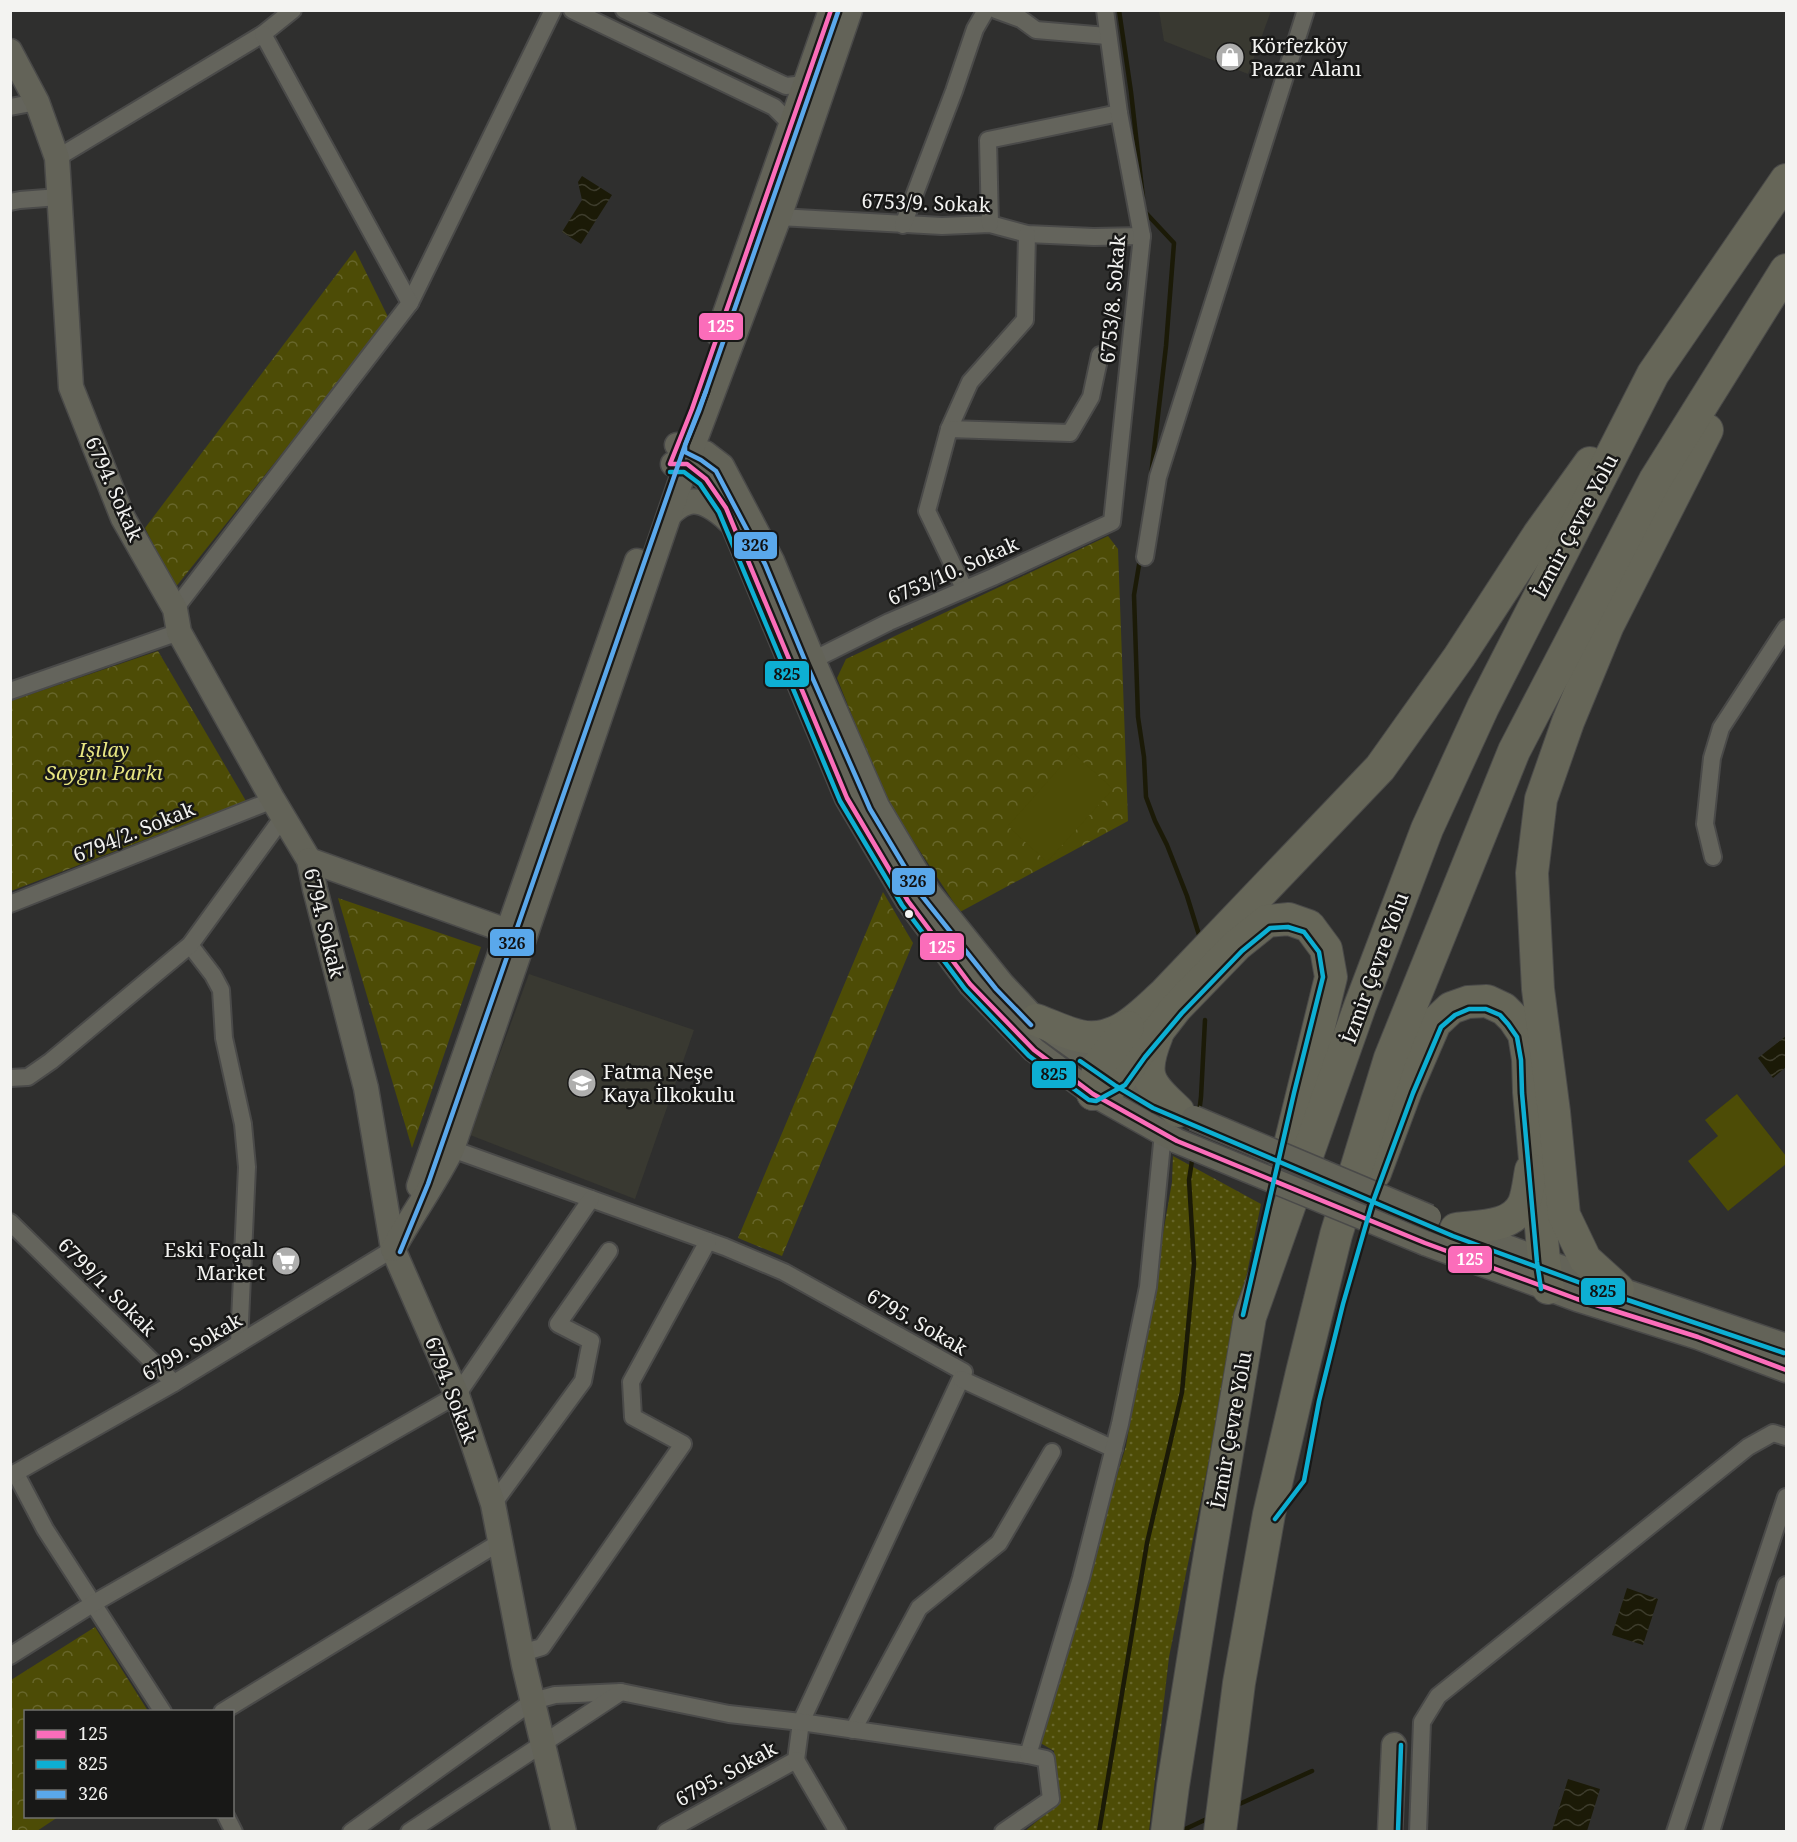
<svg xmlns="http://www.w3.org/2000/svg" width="1797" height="1842" viewBox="0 0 1797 1842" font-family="'Noto Serif',serif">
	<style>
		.built { fill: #393931 }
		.grass { fill: url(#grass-dots) }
		.forest { fill: url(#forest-crowns) }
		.pitch { fill: #4d4c06 }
		.water { fill: url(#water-waves) }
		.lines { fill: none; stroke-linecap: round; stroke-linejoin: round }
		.stream { stroke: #1b1a07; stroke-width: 4.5 }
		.street-casing { stroke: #4a4a49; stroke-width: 20 }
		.secondary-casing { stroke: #4a4a49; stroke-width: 27 }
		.highway-casing { stroke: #4a4a49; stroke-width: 34 }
		.street { stroke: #64645c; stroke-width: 16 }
		.secondary { stroke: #636358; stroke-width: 24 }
		.highway { stroke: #666658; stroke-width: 32 }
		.secondary-bridge-casing { stroke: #4a4a49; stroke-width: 27; stroke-linecap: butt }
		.secondary-bridge { stroke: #636358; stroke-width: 24 }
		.bus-1-casing { stroke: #181817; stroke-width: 9 }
		.bus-2-casing { stroke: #181817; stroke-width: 9 }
		.bus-3-casing { stroke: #181817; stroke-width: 9 }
		.bus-1 { stroke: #fb6dba; stroke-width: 4.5 }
		.bus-2 { stroke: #0dafd3; stroke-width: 4.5 }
		.bus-3 { stroke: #5aa8eb; stroke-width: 4.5 }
		.bus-dot { fill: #f3f3f1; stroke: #181817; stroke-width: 2 }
		.labels { text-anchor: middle; stroke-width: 5; stroke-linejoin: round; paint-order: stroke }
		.poi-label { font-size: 20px; fill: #f3f3f1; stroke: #181817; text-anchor: start }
		.street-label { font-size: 20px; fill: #f3f3f1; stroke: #181817 }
		.park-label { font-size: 20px; font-style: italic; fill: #e8e682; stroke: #181817 }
		.line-badge { stroke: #181817; stroke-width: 2 }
		.badge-label { font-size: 16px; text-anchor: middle; font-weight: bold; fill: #fff }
		.pale-badge-label { font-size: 16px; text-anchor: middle; font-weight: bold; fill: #111 }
	</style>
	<defs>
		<pattern id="grass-dots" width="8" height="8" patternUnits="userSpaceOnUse" patternTransform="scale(1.5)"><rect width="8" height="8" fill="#4d4c06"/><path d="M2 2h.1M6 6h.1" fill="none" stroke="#67662b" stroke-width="1.8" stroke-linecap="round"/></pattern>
		<pattern id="forest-crowns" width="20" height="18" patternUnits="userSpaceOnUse" patternTransform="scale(1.5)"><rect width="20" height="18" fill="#4d4c06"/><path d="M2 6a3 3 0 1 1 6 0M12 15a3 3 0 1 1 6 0" fill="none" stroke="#67662b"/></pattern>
		<pattern id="water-waves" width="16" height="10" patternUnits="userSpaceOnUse" patternTransform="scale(1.5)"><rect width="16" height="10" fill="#1b1a07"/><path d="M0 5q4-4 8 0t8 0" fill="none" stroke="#3d3c2c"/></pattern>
	</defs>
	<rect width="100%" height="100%" fill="#2f2f2e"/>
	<g class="built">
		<path d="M1159,11v-1l112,1 -23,63 -84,-33z"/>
		<path d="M529,974l165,56 -59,169 -165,-64z"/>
	</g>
	<path class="grass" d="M1173,1156l88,48 -92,453 -20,174 -125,1 31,-26 -1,-55 -17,-10 89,-295 46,-264z"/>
	<g class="forest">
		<path d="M355,250l34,69 -214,269 -30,-60z"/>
		<path d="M1108,536l10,13 10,272 -168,91 -75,-114 -48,-120 9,-19z"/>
		<path d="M158,651l88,150 -235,90v-190z"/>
		<path d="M883,892l30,51 -131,313 -44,-18z"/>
		<path d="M338,898l143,49 -69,201z"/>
		<path d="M95,1627l53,84 -122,1v104l32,1 -21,14h-26v-151z"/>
	</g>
	<g class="pitch">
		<path d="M1073,753l40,36 -66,73 -39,-36z"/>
		<path d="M1737,1094l49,62v8l-58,47 -40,-50 30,-25 -13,-16z"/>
	</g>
	<g class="water">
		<path d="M582,176l30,19 -31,49 -19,-12 20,-32 -4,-18z"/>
		<path d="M1786,1036v31l-13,11 -15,-20z"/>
		<path d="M1627,1588l31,11 -15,46 -31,-10z"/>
		<path d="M1568,1779l32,10 -13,42h-35z"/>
	</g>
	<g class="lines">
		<g class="stream">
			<path d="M1119,10l12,82 12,106"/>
			<path d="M1144,209l1,3 29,31 -8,103 -15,130"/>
			<path d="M1140,559l-6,36 4,122 6,40 2,40 9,24 12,24 20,51 13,42"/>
			<path d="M1199,1113l2,-16 4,-77"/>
			<path d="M1235,1806l77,-35"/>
			<path d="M1099,1832l48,-289 35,-151 12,-128 -5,-84 4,-26"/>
			<path d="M1179,1832l32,-15"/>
		</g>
		<g class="street-casing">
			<g id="street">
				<path d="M572,10l202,97 18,18"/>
				<path d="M624,10l162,76 19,-2"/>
				<path d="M996,10l25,9 15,11 71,6"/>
				<path d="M10,107l27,-5"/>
				<path d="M57,158l206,-124 30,-24"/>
				<path d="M10,202l10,-2 39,-3"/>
				<path d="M779,217l163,9 48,-2 37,10 67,3 48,-1"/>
				<path d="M990,224l-2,-84 131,-27"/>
				<path d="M903,225l51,-134 21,-62 11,-19"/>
				<path d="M410,303l143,-293"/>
				<path d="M949,429l21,-47 55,-62 2,-86"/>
				<path d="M1145,557l13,-80 148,-467"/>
				<path d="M964,588l-37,-77 22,-82 121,4 21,-36 9,-42"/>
				<path d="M175,609l235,-306 -147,-269"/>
				<path d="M813,660l76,-38 104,-45 119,-55 30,-286 -23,-123 -14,-103"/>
				<path d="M10,691l169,-59"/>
				<path d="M1713,857l-8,-33 7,-66 9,-30 65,-100"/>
				<path d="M10,904l263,-104"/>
				<path d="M190,945l23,30 8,15 3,48 19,86 4,43 -8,176"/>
				<path d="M10,1078l18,-1 23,-16 139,-116 93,-128"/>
				<path d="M452,1149l273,98 59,25 180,100 -163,350 -5,38 -130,72"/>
				<path d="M10,1222l164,161"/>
				<path d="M961,1379l153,70"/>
				<path d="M16,1474l29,55 118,183"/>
				<path d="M10,1476l164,-93 219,-134"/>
				<path d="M493,1504l90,-123 8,-40 -33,-17 51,-73"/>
				<path d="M522,1653l20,-6 141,-203 -50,-27 -2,-35 77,-141"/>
				<path d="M10,1656l84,-53 363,-208 134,-196"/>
				<path d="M222,1712l278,-170"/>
				<path d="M853,1730l66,-122 80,-65 53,-91"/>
				<path d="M796,1760l42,72"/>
				<path d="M226,1816l8,16"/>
				<path d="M351,1832l182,-131 22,-6 66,-3 108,22 72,8 227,33 53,-177 39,-154 28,-137 15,-154"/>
				<path d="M409,1832l212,-140"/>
				<path d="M1003,1832l48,-33 -5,-40 -18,-4"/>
				<path d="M1418,1832l4,-110 16,-26 310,-249 25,-14 13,4"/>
				<path d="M1675,1832l111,-335"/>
				<path d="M1711,1832l75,-247"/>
			</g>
		</g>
		<g class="secondary-casing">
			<g id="secondary">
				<path d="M10,51l27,51 20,56 14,229 52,131 52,91 4,23 94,168 36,60 6,29 51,199 27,161 64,146 36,109 31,161 40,167"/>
				<path d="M718,334l113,-324"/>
				<path d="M677,445l28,8 17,13 50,95 41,99 64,146 51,86 74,92 34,36 84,60 47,26"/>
				<path d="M673,464h14l19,15 20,29 121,290 61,103 62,83 64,66 59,44 84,47"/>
				<path d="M670,514c4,-4 10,-9 16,-11 15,-6 33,8 43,18"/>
				<path d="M309,860l198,71"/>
				<path d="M419,1186l218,-625"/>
				<path d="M1461,1230l157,59 168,57"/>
				<path d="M1425,1243l152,56 121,38 88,33"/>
				<path d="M393,1249c19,-34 42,-66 59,-100l240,-701 87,-231 71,-207"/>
				<path d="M1390,1832l4,-87"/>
			</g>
		</g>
		<g class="highway-casing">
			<g id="highway">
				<path d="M1036,1020c14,5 30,13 44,16 36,8 62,-22 85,-43l215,-225 79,-111 80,-123 51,-71"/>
				<path d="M1157,1035c-16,40 -10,48 21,76"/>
				<path d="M1093,1094l27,-14 19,-28 20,-22 17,-22 61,-63 30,-24 22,-2 20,7 17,23 5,28 -48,196"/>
				<path d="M1093,1094l6,-29 29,-38"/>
				<path d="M1375,1173l31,-83 29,-67 16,-15 17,-6 19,-1 17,8 10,10 10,15 4,25 1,33 15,169 4,27"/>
				<path d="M1456,1229c23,-3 57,-1 68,-26 4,-10 5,-23 7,-33"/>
				<path d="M1618,1289l-33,-30 -21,-44 -10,-103 -16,-123 -6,-116 9,-74 27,-77 40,-97 99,-195"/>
				<path d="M1167,1832l6,-46 34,-214 43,-255 110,-311 67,-177 56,-122 170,-333 133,-194"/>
				<path d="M1220,1832l19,-149 30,-169 33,-142 34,-137 54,-177 124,-307 141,-271 131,-210"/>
			</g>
		</g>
		<use href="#street" class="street"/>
		<use href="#secondary" class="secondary"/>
		<use href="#highway" class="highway"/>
		<g class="secondary-bridge-casing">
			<g id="secondary-bridge">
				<path d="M1194,1118l235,99"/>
				<path d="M1177,1141l248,102"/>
			</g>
		</g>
		<use href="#secondary-bridge" class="secondary-bridge"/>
		<g class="bus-1-casing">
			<path id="bus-1" d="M831,10l-139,399 -22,55h17l19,15 20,29 121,290 61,103 62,83 64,66 59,44 84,47 248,102 152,56 121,38 88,33"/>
		</g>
		<g class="bus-2-casing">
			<g id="bus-2">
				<path d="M670,472h14l16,12 19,28 121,289 62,104 63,84 64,67 60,44 7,1 29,-16 20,-28 37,-44 60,-62 28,-23 18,-1 16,5 15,20 4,25 -29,116 -51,222"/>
				<path d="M1080,1061l36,25 37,22 300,128 163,60 168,57"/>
				<path d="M1275,1519l29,-38 15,-80 24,-97 28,-97 42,-114 28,-66 14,-12 14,-6h17l14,6 8,9 9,13 4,23 1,33 15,169 4,27"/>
				<path d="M1398,1832l3,-87"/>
			</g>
		</g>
		<g class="bus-3-casing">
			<g id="bus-3">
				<path d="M706,391l-21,54v7l16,8 15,11 49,93 41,99 64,146 52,87 74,93 35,36"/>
				<path d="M400,1252l28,-68 256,-736 15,-37 139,-399"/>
			</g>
		</g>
		<use href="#bus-1" class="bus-1"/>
		<use href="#bus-2" class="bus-2"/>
		<use href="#bus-3" class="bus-3"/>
	</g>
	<defs>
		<g id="shop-disc" transform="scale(1.5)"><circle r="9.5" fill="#aeaead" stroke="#181817"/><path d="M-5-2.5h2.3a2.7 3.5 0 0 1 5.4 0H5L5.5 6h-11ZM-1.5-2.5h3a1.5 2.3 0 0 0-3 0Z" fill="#fff"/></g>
		<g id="school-disc" transform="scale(1.5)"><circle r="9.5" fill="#aeaead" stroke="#181817"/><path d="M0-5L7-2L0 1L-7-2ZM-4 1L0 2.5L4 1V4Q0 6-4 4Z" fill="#fff"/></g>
		<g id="supermarket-disc" transform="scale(1.5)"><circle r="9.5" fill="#aeaead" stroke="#181817"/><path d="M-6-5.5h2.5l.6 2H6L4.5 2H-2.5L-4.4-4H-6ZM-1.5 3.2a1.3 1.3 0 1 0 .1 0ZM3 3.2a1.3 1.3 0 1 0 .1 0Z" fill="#fff"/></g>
	</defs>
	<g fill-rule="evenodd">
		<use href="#shop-disc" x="1230" y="57"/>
		<use href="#school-disc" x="582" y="1083"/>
		<use href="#supermarket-disc" x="286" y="1261"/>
	</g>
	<circle class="bus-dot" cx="909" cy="914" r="5"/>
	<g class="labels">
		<g class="poi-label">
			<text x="1251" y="53">Körfezköy<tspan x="1251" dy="23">Pazar Alanı</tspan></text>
			<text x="603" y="1079">Fatma Neşe<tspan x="603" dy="23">Kaya İlkokulu</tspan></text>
			<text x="265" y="1257" text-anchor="end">Eski Foçalı<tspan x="265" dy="23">Market</tspan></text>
		</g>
		<g class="street-label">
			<text transform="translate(926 203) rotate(2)" y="7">6753/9. Sokak</text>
			<text transform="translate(1113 299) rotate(-85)" y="7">6753/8. Sokak</text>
			<text transform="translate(114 489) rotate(66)" y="7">6794. Sokak</text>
			<text transform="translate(1575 526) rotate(-62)" y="7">İzmir Çevre Yolu</text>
			<text transform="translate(953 571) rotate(-24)" y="7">6753/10. Sokak</text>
			<text transform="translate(134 832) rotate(-22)" y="7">6794/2. Sokak</text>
			<text transform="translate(324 923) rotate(76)" y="7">6794. Sokak</text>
			<text transform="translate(1375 968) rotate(-70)" y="7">İzmir Çevre Yolu</text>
			<text transform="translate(107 1287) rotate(45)" y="7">6799/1. Sokak</text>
			<text transform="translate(917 1322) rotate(30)" y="7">6795. Sokak</text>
			<text transform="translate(192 1347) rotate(-31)" y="7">6799. Sokak</text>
			<text transform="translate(451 1390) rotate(69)" y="7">6794. Sokak</text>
			<text transform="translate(1231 1430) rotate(-80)" y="7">İzmir Çevre Yolu</text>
			<text transform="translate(726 1774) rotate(-29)" y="7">6795. Sokak</text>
		</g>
		<g class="park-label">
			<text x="104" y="757">Işılay<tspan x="104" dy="23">Saygın Parkı</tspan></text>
		</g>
	</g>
	<g class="line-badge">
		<rect x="698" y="312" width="46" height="29" rx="6" fill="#fb6dba"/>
		<rect x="733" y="531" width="45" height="29" rx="6" fill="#5aa8eb"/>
		<rect x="764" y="660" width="46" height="28" rx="6" fill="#0dafd3"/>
		<rect x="891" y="867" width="45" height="29" rx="6" fill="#5aa8eb"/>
		<rect x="489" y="928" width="46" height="29" rx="6" fill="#5aa8eb"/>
		<rect x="919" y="932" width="46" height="29" rx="6" fill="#fb6dba"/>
		<rect x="1031" y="1060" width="46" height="29" rx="6" fill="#0dafd3"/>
		<rect x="1447" y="1245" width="46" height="29" rx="6" fill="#fb6dba"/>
		<rect x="1580" y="1277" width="46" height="29" rx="6" fill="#0dafd3"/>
	</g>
	<g class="badge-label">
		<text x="721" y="332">125</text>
		<text x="942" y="953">125</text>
		<text x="1470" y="1265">125</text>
	</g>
	<g class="pale-badge-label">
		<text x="755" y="551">326</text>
		<text x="787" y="680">825</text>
		<text x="913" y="887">326</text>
		<text x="512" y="949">326</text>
		<text x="1054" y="1080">825</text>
		<text x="1603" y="1297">825</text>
	</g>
	<rect width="1797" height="1842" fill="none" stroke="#f3f3f1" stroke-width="24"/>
	<rect x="24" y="1710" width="210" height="108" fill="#181817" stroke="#70706e" stroke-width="1.5"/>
	<rect x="36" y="1730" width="30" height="9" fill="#fb6dba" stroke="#70706e" stroke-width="1.5"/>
	<text x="78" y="1740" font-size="18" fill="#f3f3f1">125</text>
	<rect x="36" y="1760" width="30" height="9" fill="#0dafd3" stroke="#70706e" stroke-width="1.5"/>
	<text x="78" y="1770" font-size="18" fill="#f3f3f1">825</text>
	<rect x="36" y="1790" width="30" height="9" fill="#5aa8eb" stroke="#70706e" stroke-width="1.5"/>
	<text x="78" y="1800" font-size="18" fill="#f3f3f1">326</text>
</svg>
